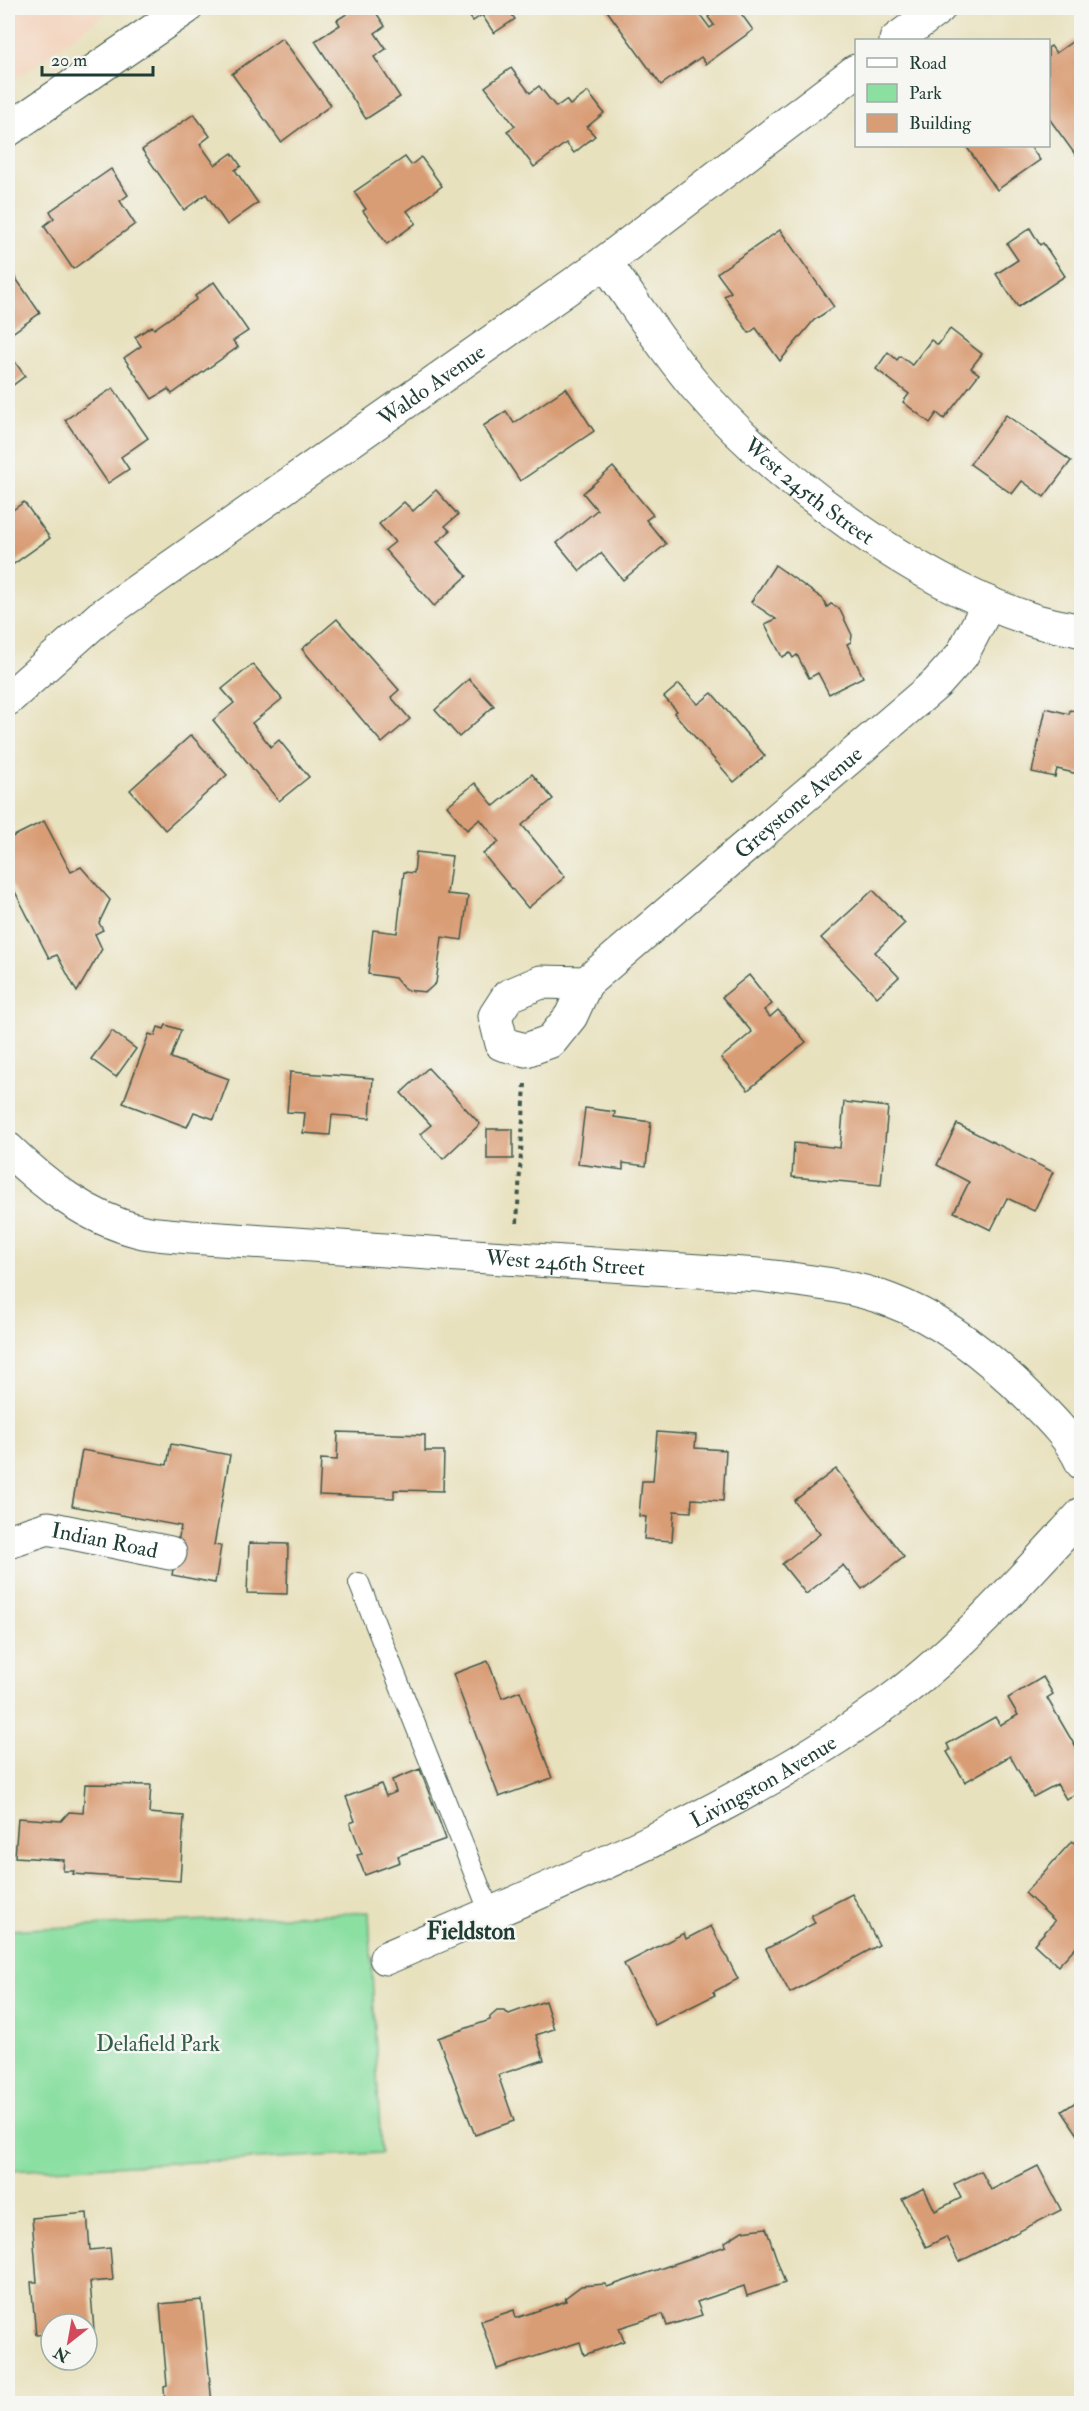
<svg xmlns="http://www.w3.org/2000/svg" width="1089" height="2411" viewBox="0 0 1089 2411" font-family="'IM FELL Double Pica',serif">
	<style>
		.built { fill: #f3d4be }
		.green { fill: #8adfa1; stroke: #548e6a; stroke-width: 1.5 }
		.building { fill: #d99d76 }
		.lines { fill: none; stroke-linecap: round; stroke-linejoin: round }
		.service-casing { stroke: #3d5649; stroke-width: 22 }
		.minor-casing { stroke: #3d5649; stroke-width: 35 }
		.path { stroke: #3d5649; stroke-width: 4; stroke-dasharray: 4.5 4.5; stroke-linecap: butt }
		.service { stroke: #fff; stroke-width: 20 }
		.minor { stroke: #fff; stroke-width: 33 }
		.labels { text-anchor: middle; stroke-width: 5; stroke-linejoin: round; paint-order: stroke }
		.street-label { font-size: 22px; fill: #1f3d34; stroke: #f6f6f2 }
		.park-label { font-size: 22px; fill: #345d4a; stroke: #f6f6f2 }
		.neighbourhood-label { font-size: 24px; font-weight: bold; fill: #1f3d34; stroke: #f6f6f2 }
	</style>
	<rect width="100%" height="100%" fill="#f6f6f2"/>
	<filter id="ink" filterUnits="userSpaceOnUse"><feTurbulence type="fractalNoise" baseFrequency=".0167" numOctaves="2"/><feDisplacementMap in="SourceGraphic" scale="12" xChannelSelector="R" yChannelSelector="G"/><feConvolveMatrix kernelMatrix="1 2 1 2 8 2 1 2 1" color-interpolation-filters="sRGB"/></filter>
	<filter id="wash" filterUnits="userSpaceOnUse"><feTurbulence type="fractalNoise" baseFrequency=".008" numOctaves="4" result="noise"/><feDisplacementMap in="SourceGraphic" scale="24" xChannelSelector="R" yChannelSelector="G"/><feGaussianBlur stdDeviation="1.35" result="paint"/><feColorMatrix in="noise" values="0 0 0 0 0 0 0 0 0 0 0 0 0 0 0 0 0 1.4 0 .05"/><feComposite in="paint" operator="in"/></filter>
	<g filter="url(#wash)">
		<rect width="100%" height="100%" fill="#e8e1be"/>
		<path class="built" d="M8,8h105l-105,77z"/>
		<path class="green" d="M369,1912l12,241 -373,18v-241z"/>
		<g id="blocks">
			<g class="building">
				<path d="M356,8h17l12,18 -10,7 11,16 -12,8 26,40 -34,22 -51,-78 25,-16 -3,-5z"/>
				<path d="M463,8h44l8,11 -21,14 -12,-18 -9,6z"/>
				<path d="M605,8h90l15,20 4,-3 -6,-8 13,-9h16l16,22 -47,34 -5,-7 -40,28z"/>
				<path d="M1082,35v129l-34,-47v-69l3,-2 5,7z"/>
				<path d="M282,38l49,67 -50,37 -49,-68z"/>
				<path d="M511,68l19,25 9,-7 17,21 10,-7 4,5 18,-13 16,21 -17,14 8,9 -21,17 -8,-10 -32,24 -27,-36 8,-5 -30,-39z"/>
				<path d="M194,114l16,22 -10,8 15,21 17,-12 9,13 -6,4 23,33 -31,22 -21,-31 -22,16 -42,-60z"/>
				<path d="M966,146h64l10,14 -43,30z"/>
				<path d="M405,157l6,8 10,-8 21,29 -35,25 9,12 -29,21 -24,-33 3,-2 -12,-17z"/>
				<path d="M111,169l17,26 -8,6 15,23 -62,45 -29,-43 10,-8 -4,-7z"/>
				<path d="M1030,228l10,17 3,-2 22,33 -47,31 -22,-33 22,-14 -11,-16z"/>
				<path d="M780,230l54,77 -20,13 -34,41 -24,-33 -7,5 -25,-37 7,-4 -14,-19z"/>
				<path d="M8,267l32,46 -32,23z"/>
				<path d="M214,282l34,49 -15,10 5,6 -66,47 -4,-5 -16,10 -28,-41 17,-12 -6,-9 17,-11 2,3 43,-30 -2,-3z"/>
				<path d="M950,329l32,25 -11,14 8,6 -35,45 -7,-6 -7,10 -27,-21 6,-8 -33,-25 12,-17 9,8 3,-4 12,9 19,-25 7,5z"/>
				<path d="M8,352l17,24 -17,13z"/>
				<path d="M113,388l35,50 -27,19 8,12 -21,14 -43,-63z"/>
				<path d="M566,388l28,43 -74,50 -37,-55 23,-15 8,12z"/>
				<path d="M1006,415l65,46 -27,36 -22,-16 -10,13 -42,-30z"/>
				<path d="M613,467l40,48 -7,5 20,24 -43,36 -22,-27 -21,18 -23,-28 40,-33 -14,-17z"/>
				<path d="M436,490l22,25 -13,11 5,5 -13,11 30,34 -33,30 -49,-56 10,-8 -16,-18 25,-22 9,9z"/>
				<path d="M24,502l26,36 -42,30v-60l2,4z"/>
				<path d="M775,565l48,34 4,8 4,-3 8,4 13,27 -1,7 -4,2 16,33 -34,17 -11,-21 -9,5 -12,-23 -4,3 -3,-5 -8,4 -17,-33 11,-5 -25,-17z"/>
				<path d="M337,619l62,71 -8,7 19,22 -28,24 -80,-94z"/>
				<path d="M253,664l29,35 -30,24 19,24 8,-7 30,37 -30,24 -66,-81 21,-17 -12,-14z"/>
				<path d="M469,679l25,27 -35,31 -24,-27z"/>
				<path d="M679,684l19,20 14,-11 53,63 -31,26 -60,-69 3,-2 -13,-14z"/>
				<path d="M1046,708l23,6 1,-4 12,2v63l-25,-6 -2,8 -23,-5z"/>
				<path d="M191,735l36,40 -62,55 -35,-40z"/>
				<path d="M532,774l21,25 -31,26 43,52 -37,31 -45,-54 16,-12 -19,-23 -13,11 -20,-24 28,-23 19,23z"/>
				<path d="M44,821l27,51 10,-5 29,33 -11,23 4,7 -8,4 7,15 -25,43 -20,-37 -8,3 -41,-80v-39z"/>
				<path d="M416,852l36,4 -5,38 21,2 -6,44 -20,-3 -6,46 -10,9 -21,-2 -10,-12 -27,-4 5,-44 24,3 7,-61 10,1z"/>
				<path d="M873,890l32,33 -30,29 24,25 -22,20 -56,-59z"/>
				<path d="M749,975l23,29 -8,6 6,7 8,-7 28,32 -58,48 -27,-32 31,-26 -30,-35z"/>
				<path d="M166,1025l15,5 -10,28 58,21 -15,40 -20,-7 -7,15 -64,-24 26,-69 6,2 3,-9 6,2z"/>
				<path d="M112,1031l24,18 -20,28 -25,-18z"/>
				<path d="M428,1068l52,56 -37,35 -23,-25 11,-9 -30,-32z"/>
				<path d="M290,1072l83,6 -3,40 -38,-3 -2,20 -27,-2 2,-20 -18,-1z"/>
				<path d="M844,1102l44,5 -7,78 -89,-8 2,-34 46,5z"/>
				<path d="M585,1108l30,4 -1,5 37,5 -5,44 -23,-3v7l-45,-6z"/>
				<path d="M957,1124l96,48 -19,39 -27,-13 -16,32 -37,-18 15,-30 -32,-17z"/>
				<rect x="487" y="1129" width="26" height="30"/>
				<path d="M338,1432l87,3v16h19l-1,40 -49,-1v8l-75,-3 2,-36 16,1z"/>
				<path d="M657,1432l39,3 -1,13 31,2 -3,51 -31,-2 -1,13 -17,-1 -2,30 -28,-2 2,-22 -7,-1 3,-35h11z"/>
				<path d="M171,1444l59,11 -16,90 7,1 -6,37 -43,-8 9,-49 -109,-20 10,-56 85,15z"/>
				<path d="M836,1469l68,88 -42,32 -19,-24 -37,29 -24,-30 38,-30 -26,-33z"/>
				<path d="M249,1543l39,1 -1,50 -40,-1z"/>
				<path d="M488,1661l14,37 18,-7 32,87 -53,19 -46,-123z"/>
				<path d="M1043,1677l10,17 -6,4 35,60v33l-16,8 -9,-15 -24,13 -23,-41 -45,26 -18,-30 3,-2 -3,-6 48,-27 5,8 18,-10 -10,-17z"/>
				<path d="M420,1769l26,70 -48,17 2,6 -35,13 -8,-20 5,-1 -12,-31 5,-2 -9,-24 35,-13 5,12 10,-4 -4,-12z"/>
				<path d="M85,1784l66,1 -2,28 35,3 -4,65 -107,-7 1,-3h-11l1,-11 -49,-3 3,-39 43,3 8,-9 14,1z"/>
				<path d="M1072,1841l10,9v90l-24,26 -24,-22 21,-23 -30,-28z"/>
				<path d="M852,1894l27,51 -89,48 -24,-44 49,-26 -4,-8z"/>
				<path d="M711,1926l27,53 -25,13 2,3 -60,30 -31,-61 60,-31 2,6z"/>
				<path d="M545,2001l9,28 -18,6 8,25 -46,15 16,46 -39,14 -37,-97 52,-18v-3l7,-6h7l5,3z"/>
				<path d="M1082,2098v43l-20,-30z"/>
				<path d="M1038,2166l23,44 -102,52 -13,-25 -20,10 -24,-48 22,-11 11,23 26,-13 -7,-14 27,-13 10,19z"/>
				<path d="M87,2213l3,37 20,-2 3,32 -23,2 4,48 -7,1v-7h-36v10l-15,1 -5,-53h6l-5,-64z"/>
				<path d="M766,2228l19,55 -38,13 -3,-10 -47,16 5,13 -35,11 -4,-12 -44,14 5,13 -40,14 -4,-13 -83,27 -16,-48 33,-11 2,8 50,-17 -1,-3 16,-12 24,-2 2,3 119,-41 -1,-4 17,-11z"/>
				<path d="M202,2300l10,104h-47l-1,-18 3,-1 -7,-81z"/>
			</g>
		</g>
	</g>
	<g filter="url(#ink)">
		<use href="#blocks" fill-opacity="0" stroke="#3d5649" stroke-width="1.5"/>
		<g class="lines">
			<g class="service-casing">
				<path id="service" d="M359,1583l131,330"/>
			</g>
			<g class="minor-casing">
				<g id="minor">
					<path d="M896,40l43,-32"/>
					<path d="M8,130l178,-122"/>
					<path id="s1" d="M605,262c30,42 58,86 91,125 80,93 220,195 337,233 15,5 32,7 49,11"/>
					<path id="s2" d="M8,699l92,-82 505,-355 251,-191"/>
					<path id="s3" d="M586,983l-45,-1 -33,14 -13,20 7,28 24,6 25,-9 20,-25 15,-33 351,-300 25,-28 27,-52"/>
					<path id="s4" d="M8,1149c37,36 79,69 131,82 16,4 34,4 51,6l569,38c43,6 89,9 130,25 54,20 102,58 142,99 18,18 40,39 51,64"/>
					<path id="s5" d="M8,1541l40,-13 122,25"/>
					<path id="s6" d="M386,1958c175,-75 354,-146 508,-260 70,-53 129,-120 188,-184"/>
				</g>
			</g>
			<path class="path" d="M517,1223l8,-139"/>
			<use href="#service" class="service"/>
			<use href="#minor" class="minor"/>
		</g>
	</g>
	<g class="labels">
		<g class="street-label">
			<text dy="8" stroke="none"><textPath href="#s2" startOffset="528">Waldo Avenue</textPath></text>
			<text dy="8" stroke="none"><textPath href="#s1" startOffset="309">West 245th Street</textPath></text>
			<text dy="8" stroke="none"><textPath href="#s3" startOffset="532">Greystone Avenue</textPath></text>
			<text dy="8" stroke="none"><textPath href="#s4" startOffset="584">West 246th Street</textPath></text>
			<text dy="8" stroke="none"><textPath href="#s5" startOffset="100">Indian Road</textPath></text>
			<text dy="8" stroke="none"><textPath href="#s6" startOffset="417">Livingston Avenue</textPath></text>
		</g>
		<g class="park-label">
			<text x="158" y="2051">Delafield Park</text>
		</g>
		<g class="neighbourhood-label">
			<text x="471" y="1939">Fieldston</text>
		</g>
	</g>
	<rect width="1089" height="2411" fill="none" stroke="#f6f6f2" stroke-width="30"/>
	<rect x="855" y="39" width="195" height="108" fill="#f6f6f2" stroke="#a0aca6" stroke-width="1.5"/>
	<rect x="867" y="58" width="30" height="9" fill="#ffffff" stroke="#a0aca6" stroke-width="1.5"/>
	<text x="909" y="69" font-size="18" fill="#1f3d34">Road</text>
	<rect x="867" y="84" width="30" height="18" fill="#8adfa1" stroke="#a0aca6" stroke-width="1.5"/>
	<text x="909" y="99" font-size="18" fill="#1f3d34">Park</text>
	<rect x="867" y="114" width="30" height="18" fill="#d99d76" stroke="#a0aca6" stroke-width="1.5"/>
	<text x="909" y="129" font-size="18" fill="#1f3d34">Building</text>
	<g transform="translate(69 2342) rotate(211)"><circle r="28" fill="#f6f6f2" stroke="#a0aca6" stroke-width="1.5"/>
	<path d="M0-4.5L10 22L0 15L-10 22Z" fill="#d1495b"/>
	<text y="-9" font-size="16" font-weight="bold" text-anchor="middle" fill="#1f3d34">N</text>
	</g>
	<path d="M42 66v9h111v-9" fill="none" stroke="#1f3d34" stroke-width="3"/>
	<text x="51" y="66" font-size="18" fill="#1f3d34" stroke="#f6f6f2" stroke-width="4.5" paint-order="stroke">20 m</text>
</svg>
